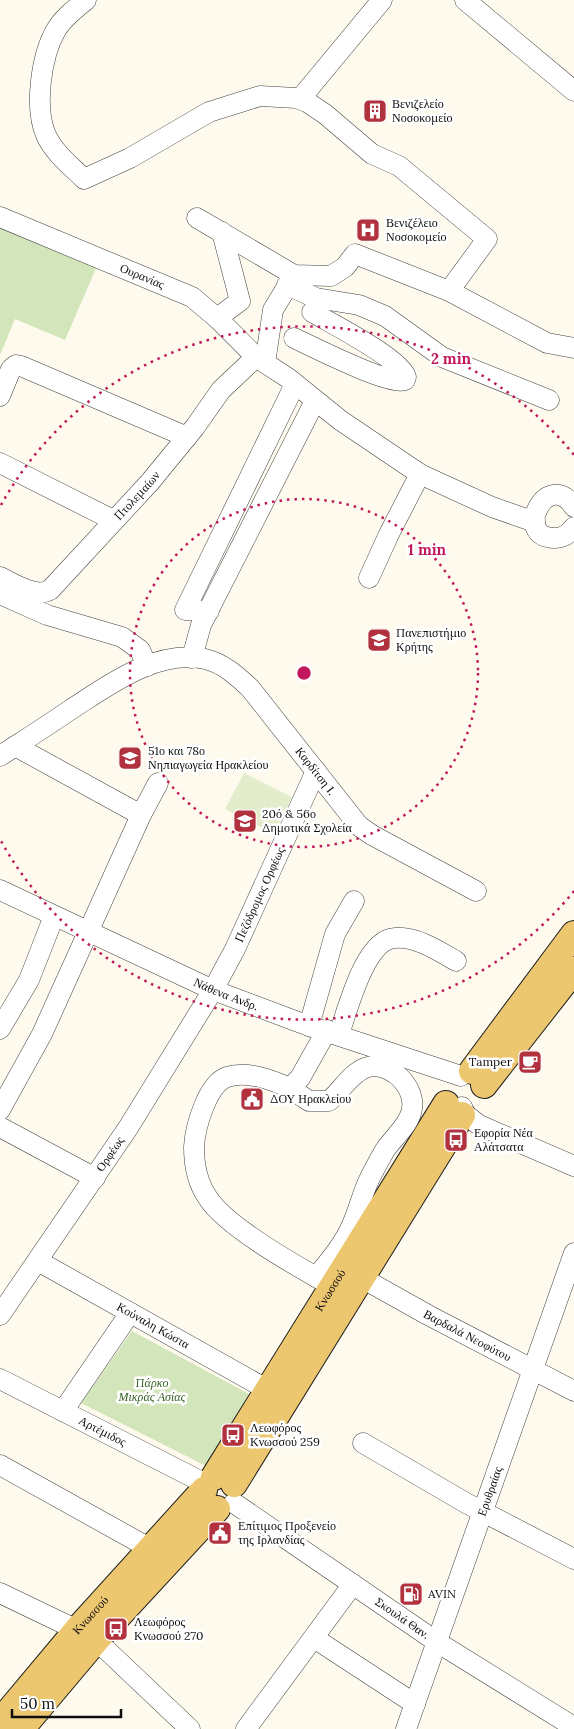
<svg xmlns="http://www.w3.org/2000/svg" width="574" height="1729" viewBox="0 0 574 1729" font-family="Lora,serif">
	<style>
		.green { fill: #d3e5ba }
		.pitch { fill: #e3edcb }
		.lines { fill: none; stroke-linecap: round; stroke-linejoin: round }
		.minor-casing { stroke: #404040; stroke-width: 21 }
		.major-casing { stroke: #1e1e1e; stroke-width: 28 }
		.minor { stroke: #fff; stroke-width: 20 }
		.major { stroke: #edc76f; stroke-width: 26 }
		.ring { fill: none; stroke: #c2185b; stroke-width: 2.5; stroke-dasharray: 2.5 5 }
		.labels { text-anchor: middle; stroke-width: 5; stroke-linejoin: round; paint-order: stroke }
		.poi-label { font-size: 12px; fill: #0d0d0d; stroke: #fff; text-anchor: start }
		.street-label { font-size: 12px; fill: #0d0d0d; stroke: #fff }
		.park-label { font-size: 12px; font-style: italic; fill: #325f23; stroke: #fff }
		.centre { fill: #c2185b; stroke: #fff; stroke-width: 2.5 }
		.ring-label { font-size: 15px; text-anchor: middle; font-weight: bold; fill: #c2185b; stroke: #fff; stroke-width: 5; stroke-linejoin: round; paint-order: stroke }
	</style>
	<rect width="100%" height="100%" fill="#fefaee"/>
	<g class="green">
		<path d="M0,224l97,42 -32,74 -50,-21 -15,36z"/>
		<path d="M132,1331l117,63 -43,72 -125,-63z"/>
	</g>
	<path class="pitch" d="M244,773l48,24 -18,37 -49,-25z"/>
	<g class="lines">
		<g class="minor-casing">
			<g id="minor">
				<path d="M86,0c-11,9 -23,18 -30,30 -15,26 -22,78 -10,105 8,18 25,31 38,44l46,-21 79,-46 51,-16 36,2 11,4 18,12 47,40 27,12 88,73 -38,52 98,52 27,5"/>
				<path d="M465,0l109,91"/>
				<path d="M300,99l82,-99"/>
				<path id="s1" d="M0,217l192,80 25,21 39,39 32,21 52,42 80,54 72,33 43,15"/>
				<path d="M197,218l97,57 37,1 14,-9 10,-13 94,37"/>
				<path d="M287,285l29,13 43,7 26,11 57,41 107,43"/>
				<path d="M217,318l23,-17 -18,-69"/>
				<path d="M294,338c17,8 98,49 111,42l1,-3c-6,-19 -74,-53 -94,-65"/>
				<path d="M265,363l8,-53 21,-35"/>
				<path d="M0,396l11,-27 5,-4 5,1 166,71"/>
				<path d="M0,463l113,57"/>
				<path d="M574,507c-26,-40 -63,31 -19,31 8,0 14,-4 19,-11"/>
				<path id="s2" d="M0,577c14,7 36,21 50,13l100,-108 45,-55 26,-37 35,-33"/>
				<path d="M369,578l20,-44 31,-60"/>
				<path d="M0,594l47,21 75,22 18,13 7,16"/>
				<path d="M209,611l-24,-1 110,-226"/>
				<path d="M192,658l9,-33 114,-224"/>
				<path d="M15,746l126,69"/>
				<path id="s3" d="M0,756c23,-15 47,-30 70,-46 39,-25 86,-61 135,-51 18,4 32,17 45,29l109,138 13,9 104,56"/>
				<path id="s4" d="M0,890l213,100 96,36 152,50"/>
				<path d="M309,1026l26,-92 19,-33"/>
				<path d="M0,1029l29,-49 25,-64"/>
				<path d="M327,1030l-27,48 -10,10c-18,-8 -43,-18 -63,-11 -20,7 -32,51 -33,70 0,18 4,37 14,51 18,29 92,70 124,88"/>
				<path d="M339,1034c9,-25 26,-95 56,-96 21,-2 44,13 61,23"/>
				<path d="M290,1088l19,13h20c12,-10 21,-27 36,-33 24,-9 54,20 46,45 -4,14 -18,25 -26,37 -4,7 -8,14 -11,20 -11,18 -14,38 -23,57 -8,18 -22,35 -35,50"/>
				<path d="M462,1107l3,7 14,11 95,41"/>
				<path d="M0,1110l42,-76 99,-219 17,-32"/>
				<path d="M0,1127l95,51"/>
				<path id="s5" d="M38,1261l230,129"/>
				<path id="s6" d="M362,1278l66,37 146,76"/>
				<path id="s7" d="M0,1315l128,-187 85,-138 22,-41 81,-178"/>
				<path id="s8" d="M0,1379l206,105"/>
				<path d="M63,1411l67,-98"/>
				<path d="M363,1443l103,60 108,56"/>
				<path d="M0,1465l151,84"/>
				<path id="s9" d="M234,1503l203,139 137,85"/>
				<path d="M0,1593l77,37"/>
				<path d="M314,1638l101,66"/>
				<path d="M96,1640l94,89"/>
				<path d="M246,1729l107,-145"/>
				<path id="s10" d="M406,1729l168,-476"/>
			</g>
		</g>
		<g class="major-casing">
			<g id="major">
				<path d="M472,1071l102,-137"/>
				<path d="M484,1085l90,-115"/>
				<path id="s11" d="M214,1477l232,-373"/>
				<path d="M234,1484l228,-369"/>
				<path id="s12" d="M0,1722l77,-92 127,-140"/>
				<path d="M21,1729l75,-89 121,-131"/>
			</g>
		</g>
		<use href="#minor" class="minor"/>
		<use href="#major" class="major"/>
	</g>
	<g class="ring">
		<circle cx="304" cy="673" r="174"/>
		<path d="M574 891A347 347 0 0 1 1 841M1 505A347 347 0 0 1 574 455"/>
	</g>
	<defs>
		<g id="building-square" transform="scale(1.25)"><rect x="-9" y="-9" width="18" height="18" rx="4" fill="#b1313e" stroke="#fff"/><path d="M-4-6H4V6H1V3H-1V6H-4ZM-2.5-4.3h1.7v1.8h-1.7ZM.8-4.3h1.7v1.8H.8ZM-2.5-1h1.7V.8h-1.7ZM.8-1h1.7V.8H.8Z" fill="#fff"/></g>
		<g id="hospital-square" transform="scale(1.25)"><rect x="-9" y="-9" width="18" height="18" rx="4" fill="#b1313e" stroke="#fff"/><path d="M-5-5h3v3.5h4V-5h3V5h-3V1.5h-4V5h-3Z" fill="#fff"/></g>
		<g id="university-square" transform="scale(1.25)"><rect x="-9" y="-9" width="18" height="18" rx="4" fill="#b1313e" stroke="#fff"/><path d="M0-5L7-2L0 1L-7-2ZM-4 1L0 2.5L4 1V4Q0 6-4 4Z" fill="#fff"/></g>
		<g id="school-square" transform="scale(1.25)"><rect x="-9" y="-9" width="18" height="18" rx="4" fill="#b1313e" stroke="#fff"/><path d="M0-5L7-2L0 1L-7-2ZM-4 1L0 2.5L4 1V4Q0 6-4 4Z" fill="#fff"/></g>
		<g id="cafe-square" transform="scale(1.25)"><rect x="-9" y="-9" width="18" height="18" rx="4" fill="#b1313e" stroke="#fff"/><path d="M-5.5-4.5H6V0H3Q3 3.5 0 3.5H-2.5Q-5.5 3.5-5.5 0ZM3-3.2v2h1.7v-2ZM-6 4.5H4V6H-6Z" fill="#fff"/></g>
		<g id="civic-square" transform="scale(1.25)"><rect x="-9" y="-9" width="18" height="18" rx="4" fill="#b1313e" stroke="#fff"/><path d="M-.6-6.5H3V-4.5H.6V-3L4-1V1h2V6H-6V1h2V-1L-.6-3ZM-1.2 2.5V6h2.4V2.5Z" fill="#fff"/></g>
		<g id="bus-square" transform="scale(1.25)"><rect x="-9" y="-9" width="18" height="18" rx="4" fill="#b1313e" stroke="#fff"/><path d="M-5-6H5V4H4V6H2V4H-2V6H-4V4H-5ZM-3.5-4V0h7V-4ZM-3.5 1.2v1.5H-2V1.2ZM2 1.2v1.5H3.5V1.2Z" fill="#fff"/></g>
		<g id="fuel-square" transform="scale(1.25)"><rect x="-9" y="-9" width="18" height="18" rx="4" fill="#b1313e" stroke="#fff"/><path d="M-5.5-6h7V0h2V4h1.3V-2.5L3-4.5l.8-.8L6-3V5H2.5V1h-1V6h-7ZM-4.2-4.7v3.2H.2V-4.7Z" fill="#fff"/></g>
	</defs>
	<g fill-rule="evenodd">
		<use href="#building-square" x="375" y="111"/>
		<use href="#hospital-square" x="368" y="230"/>
		<use href="#university-square" x="379" y="640"/>
		<use href="#school-square" x="130" y="758"/>
		<use href="#school-square" x="245" y="821"/>
		<use href="#cafe-square" x="530" y="1062"/>
		<use href="#civic-square" x="252" y="1099"/>
		<use href="#bus-square" x="456" y="1140"/>
		<use href="#bus-square" x="233" y="1435"/>
		<use href="#civic-square" x="220" y="1533"/>
		<use href="#fuel-square" x="411" y="1594"/>
		<use href="#bus-square" x="116" y="1629"/>
	</g>
	<g class="labels">
		<g class="poi-label">
			<text x="392" y="108">Βενιζελείο<tspan x="392" dy="14">Νοσοκομείο</tspan></text>
			<text x="386" y="227">Βενιζέλειο<tspan x="386" dy="14">Νοσοκομείο</tspan></text>
			<text x="396" y="637">Πανεπιστήμιο<tspan x="396" dy="14">Κρήτης</tspan></text>
			<text x="148" y="755">51ο και 78ο<tspan x="148" dy="14">Νηπιαγωγεία Ηρακλείου</tspan></text>
			<text x="262" y="818">20ό &amp; 56ο<tspan x="262" dy="14">Δημοτικά Σχολεία</tspan></text>
			<text x="512" y="1066" text-anchor="end">Tamper</text>
			<text x="270" y="1103">ΔΟΥ Ηρακλείου</text>
			<text x="474" y="1137">Εφορία Νέα<tspan x="474" dy="14">Αλάτσατα</tspan></text>
			<text x="250" y="1432">Λεωφόρος<tspan x="250" dy="14">Κνωσσού 259</tspan></text>
			<text x="238" y="1530">Επίτιμος Προξενείο<tspan x="238" dy="14">της Ιρλανδίας</tspan></text>
			<text x="428" y="1598">AVIN</text>
			<text x="134" y="1626">Λεωφόρος<tspan x="134" dy="14">Κνωσσού 270</tspan></text>
		</g>
		<g class="street-label">
			<text dy="4" stroke="none"><textPath href="#s1" startOffset="154">Ουρανίας</textPath></text>
			<text dy="4" stroke="none"><textPath href="#s2" startOffset="182">Πτολεμαίων</textPath></text>
			<text dy="4" stroke="none"><textPath href="#s3" startOffset="392">Καρδίτση Ι.</textPath></text>
			<text dy="4" stroke="none"><textPath href="#s7" startOffset="495">Πεζόδρομος Ορφέως</textPath></text>
			<text dy="4" stroke="none"><textPath href="#s4" startOffset="249">Νάθενα Ανδρ.</textPath></text>
			<text dy="4" stroke="none"><textPath href="#s7" startOffset="195">Ορφέως</textPath></text>
			<text dy="4" stroke="none"><textPath href="#s11" startOffset="220">Κνωσσού</textPath></text>
			<text dy="4" stroke="none"><textPath href="#s5" startOffset="132">Κούναλη Κώστα</textPath></text>
			<text dy="4" stroke="none"><textPath href="#s6" startOffset="120">Βαρδαλά Νεοφύτου</textPath></text>
			<text dy="4" stroke="none"><textPath href="#s8" startOffset="115">Αρτέμιδος</textPath></text>
			<text dy="4" stroke="none"><textPath href="#s10" startOffset="252">Ερυθραίας</textPath></text>
			<text dy="4" stroke="none"><textPath href="#s12" startOffset="140">Κνωσσού</textPath></text>
			<text dy="4" stroke="none"><textPath href="#s9" startOffset="204">Σκουλά Θαν.</textPath></text>
		</g>
		<g class="park-label">
			<text x="152" y="1387">Πάρκο<tspan x="152" dy="14">Μικράς Ασίας</tspan></text>
		</g>
	</g>
	<circle cx="304" cy="673" r="8" class="centre"/>
	<g class="ring-label">
		<text x="451" y="364">2 min</text>
		<text x="427" y="555">1 min</text>
	</g>
	<path d="M12 1709v8h109v-8" fill="none" stroke="#0d0d0d" stroke-width="2.5"/>
	<text x="20" y="1709" font-size="15" fill="#0d0d0d" stroke="#ffffff" stroke-width="4" paint-order="stroke">50 m</text>
</svg>
